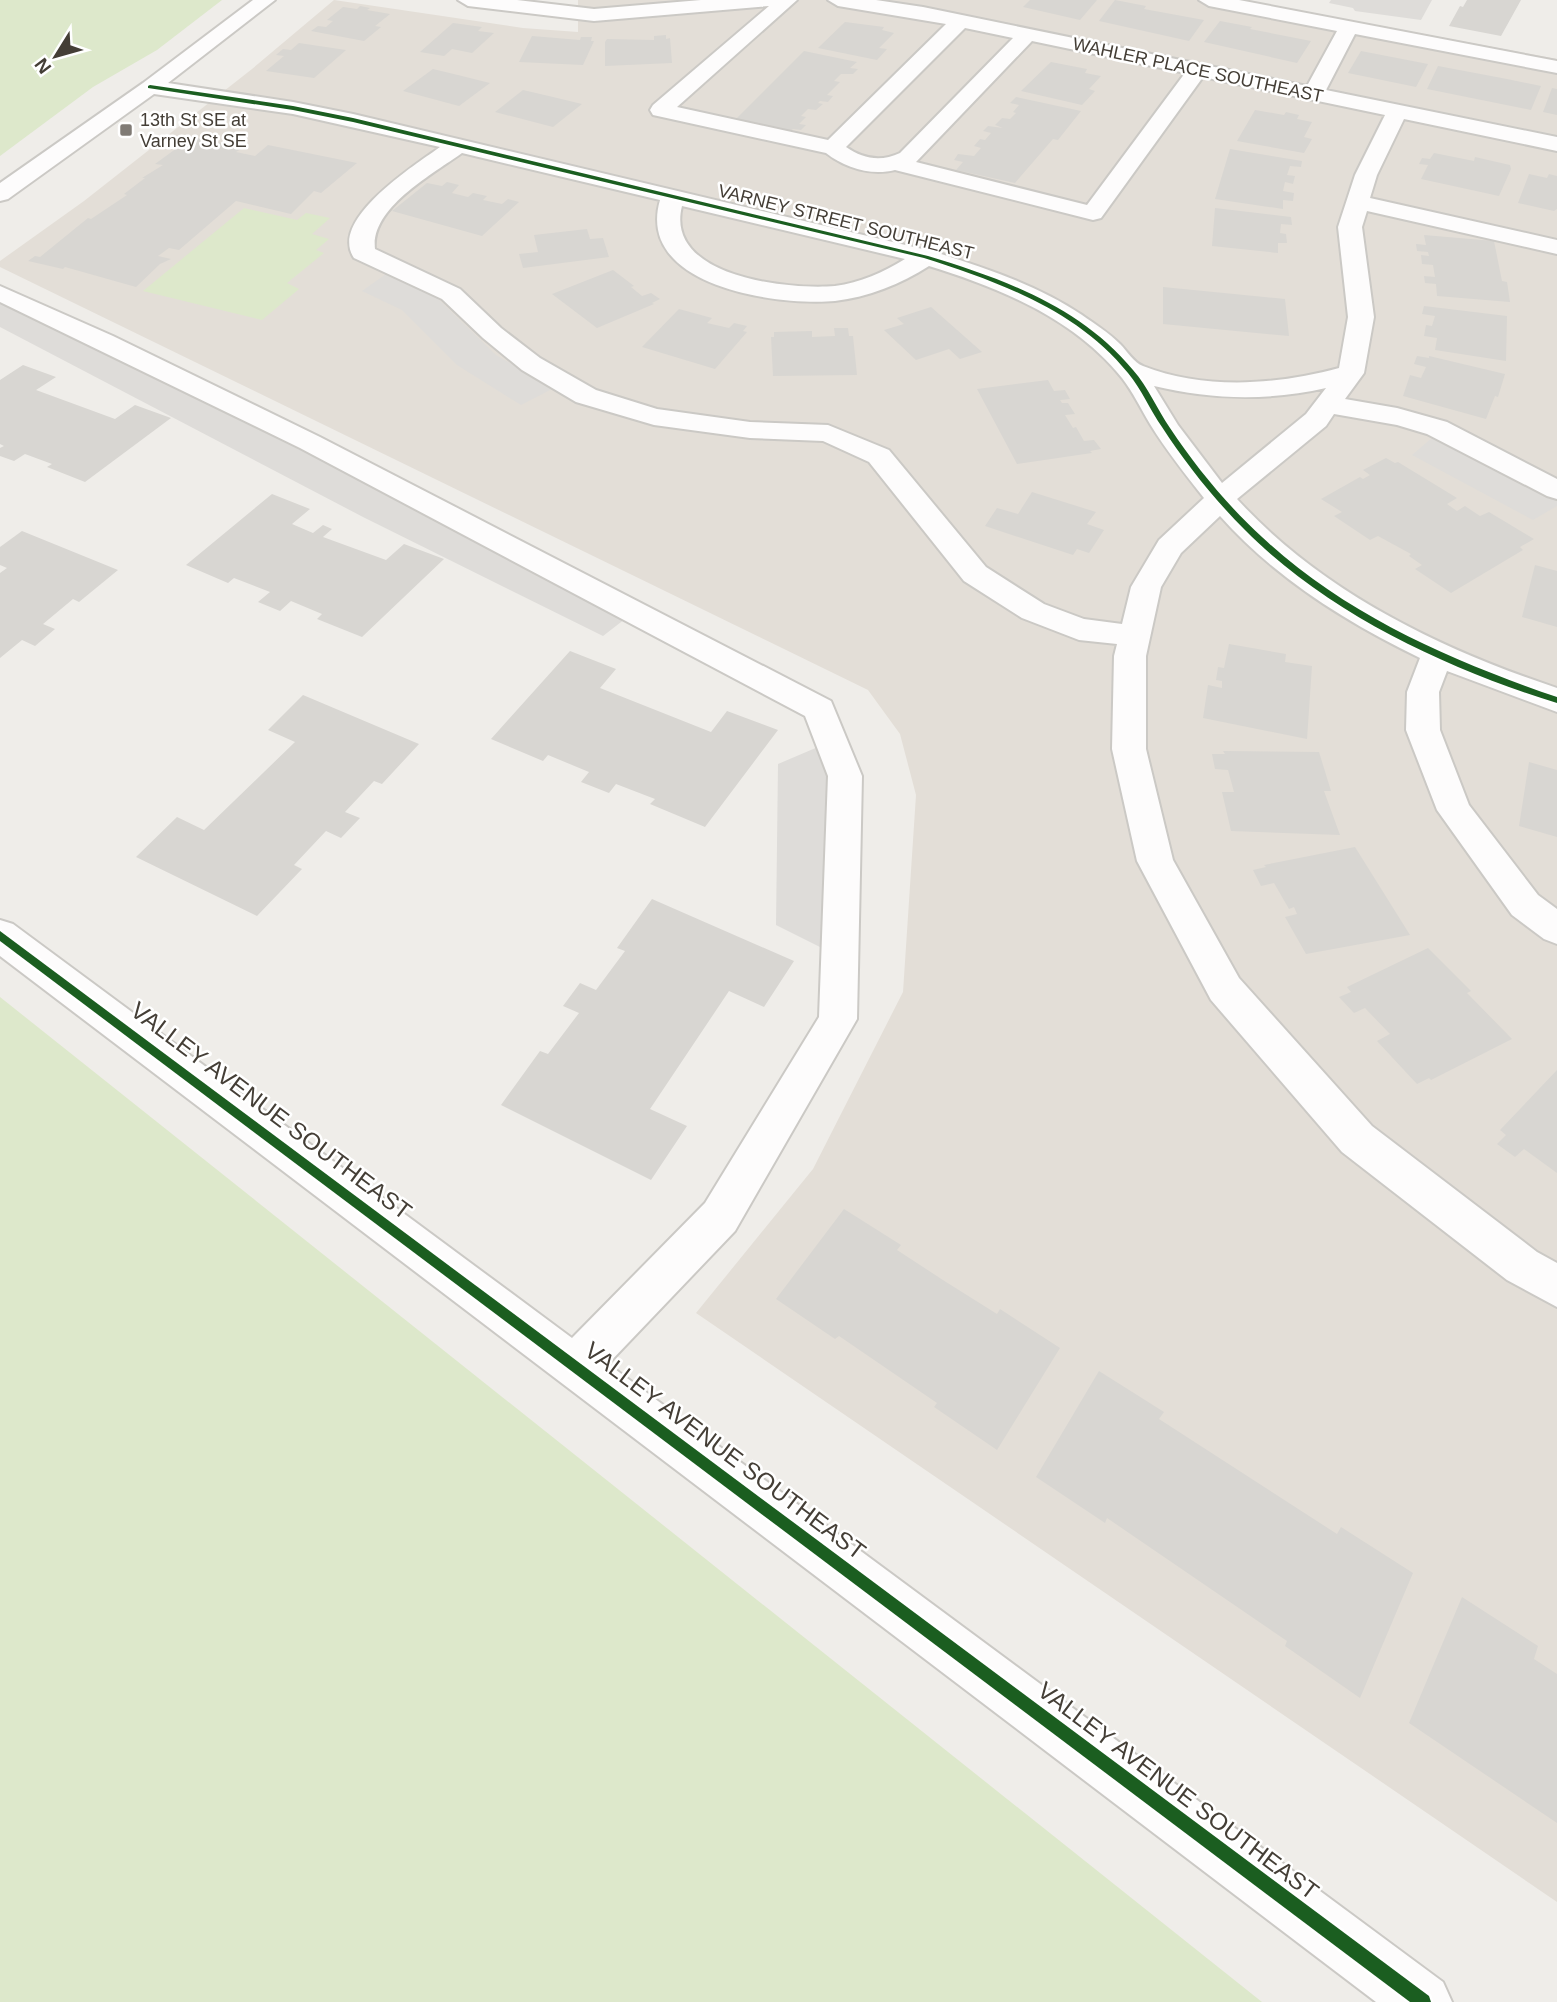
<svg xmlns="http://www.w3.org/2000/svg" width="1557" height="2002" viewBox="0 0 1557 2002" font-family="Helvetica,sans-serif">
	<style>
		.residential { fill: #e3ded7 }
		.green { fill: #dde8cb }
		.parking { fill: #dedcd9 }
		.building { fill: #d8d6d2 }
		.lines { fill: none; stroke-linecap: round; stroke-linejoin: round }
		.minor-casing { stroke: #cbc9c5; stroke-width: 4 }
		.minor { fill: #fdfcfc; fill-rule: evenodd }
		.cycleway-casing { stroke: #fff; stroke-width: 5 }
		.cycleway { fill: #1b5e20; fill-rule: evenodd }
		.poi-dot { fill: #807b75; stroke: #fff; stroke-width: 2.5 }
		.labels { text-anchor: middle; stroke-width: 5; stroke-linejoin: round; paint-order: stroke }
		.far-street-label { font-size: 18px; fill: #443e36; stroke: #fff }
		.far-poi-label { font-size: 18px; fill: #443e36; stroke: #fff; text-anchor: start }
		.near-street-label { font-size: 24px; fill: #443e36; stroke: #fff }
	</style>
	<rect width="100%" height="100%" fill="#efede9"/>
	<path class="residential" d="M334,0l189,28 55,4v-32h666l313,59v1843l-861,-589 117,-144 90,-177 13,-197 -16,-61 -32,-44 -868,-423v-6l84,-60 168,-132z"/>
	<g class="green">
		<path d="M0,0h222l-65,50 -64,37 -93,69z"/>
		<path d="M244,208l53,12 9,-7 24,5 -18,16 17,5 -13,11 8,3 -37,30 12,6 -37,31 -119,-29z"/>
		<path d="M0,997l1262,1005h-1262z"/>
	</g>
	<g class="parking">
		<path d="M1331,0h101l-11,20 -66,-9 -2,-3 -24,-5z"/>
		<path d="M386,274l32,12 17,10 61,59 58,33 -33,17 -64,-40 -55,-55 -40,-19z"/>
		<path d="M0,297l634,315 -31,24 -240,-119 -363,-190z"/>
		<path d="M1433,437l124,64v5l-24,14 -121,-65z"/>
		<path d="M832,741v212l-56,-28 2,-161z"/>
	</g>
	<g class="building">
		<path d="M1030,0h67l-17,20 -57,-13z"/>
		<path d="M1115,0l31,6 -2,3 60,11 -15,21 -90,-20z"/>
		<path d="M1467,0h54l-20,36 -52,-10 11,-20 3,1z"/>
		<path d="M360,6l10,2 -3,2 23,4 -15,12 6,1 -17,14 -53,-10 7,-5 8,1 7,-6 -6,-1 16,-13 14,2z"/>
		<path d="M1220,21l32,6 -2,2 61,12 -14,22 -93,-21z"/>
		<path d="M845,22l39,5 -2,3 12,3 -15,15 8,1 -10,11 -59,-12z"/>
		<path d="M453,23l29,4 -4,4 16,2 -22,20 -20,-4 -8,7 -24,-4z"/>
		<path d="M666,35v4l4,-1 2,25 -67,3v-24l2,-3 47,1v-4z"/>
		<path d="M532,36l48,4 1,-3h11l-1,4h3l-11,24 -64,-3z"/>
		<path d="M299,43l47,7 -32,28 -48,-7 18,-15 -8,-1 7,-6 8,1z"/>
		<path d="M804,51l53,11 -7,6 8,1 -5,5h-12l-7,7 6,1 -13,13 6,1 -5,6 -8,-1 -2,2 5,1 -7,6 -8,-1 -7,7 5,1 -7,7 7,1 -5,5 -8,-1 -4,3 -53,-13z"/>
		<path d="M1361,51l67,13 -12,23 -68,-14z"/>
		<path d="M1051,62l36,7 -2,4 16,3 -12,13 6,2 -13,14 -61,-14z"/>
		<path d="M1438,66l69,13 34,7 -10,24 -104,-21z"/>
		<path d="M433,69l29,7 28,7 -31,23 -56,-15z"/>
		<path d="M1552,88l5,1v26l-14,-3z"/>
		<path d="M523,90l30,7 29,7 -29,23 -58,-15z"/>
		<path d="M1016,97l65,14 -23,29 -5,-1 -38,44 -59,-13 7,-8 -9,-2 4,-6 16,2 7,-8 -7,-2 6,-7 5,1 6,-7 -8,-2 5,-5 15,2 -8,-3 7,-7 8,1 6,-6 -3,-1 6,-7 -9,-2z"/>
		<path d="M1255,110l29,5 2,-3 13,3 -2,4 15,3 -8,15 8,2 -8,14 -67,-12z"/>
		<path d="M192,137l51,11 -7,4 19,4 13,-11 89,18 -36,30 -7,-2 -23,23 -55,-13 -57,49 -10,-2 -11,8 13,3 -11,5 -24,23 -71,-20 -2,2 -35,-8 7,-5 5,1 48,-39 3,1 36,-24 -3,-1 21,-16h-3l21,-13 -8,-1z"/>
		<path d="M1230,149l72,12 -1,6 -11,-1 -3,9 8,1 -2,8 -8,-2 -2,9 11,2 -1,8 -10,-1v9l-68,-10z"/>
		<path d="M1434,153l40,8 1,-4 35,8 1,4 -12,27 -78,-17 7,-14 -9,-1 3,-6 8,1z"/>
		<path d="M1529,174l18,4 2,-4 8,2v33l-3,2 -36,-8z"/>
		<path d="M447,182l12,3 -7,8 16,4 5,-4 14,3 -4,4 19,4 6,-5 11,3 -37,34 -90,-25 35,-28 15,3z"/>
		<path d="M1215,208l76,9 1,8 -11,-1 -1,9 6,1 1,9h-9v10l-66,-7z"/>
		<path d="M587,229l3,10 13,-1 6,19 -86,11 -4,-14 19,-2 -4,-17z"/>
		<path d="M1424,235l70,6 8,40 5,1 3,20 -73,-6 -1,-12 -11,-1 -1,-7 11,1 -2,-12 -11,-1 -1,-9 8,1 -1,-4 -11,-1 -1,-7 10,1z"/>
		<path d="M613,270l21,16 -3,1 11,9 9,-3 9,6 -8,4 2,1 -57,24 -45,-34z"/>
		<path d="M1163,287l122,12 4,37 -126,-12z"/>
		<path d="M1424,306l83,10 -1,45 -71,-11 2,-12 -13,-2 2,-11 6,1 3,-10 -13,-2z"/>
		<path d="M931,307l51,45 -22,7 -11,-10 -33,11 -32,-30 20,-6 -7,-6z"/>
		<path d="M679,309l33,9 -5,5 22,5 5,-5 13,3 -4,5 4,1 -32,37 -73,-22z"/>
		<path d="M834,328h14l1,8h4l4,39 -84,1 -2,-39h3v-5l38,-1v6l23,-1z"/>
		<path d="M1417,356l12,2v-2l76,18 -7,23 -3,-1 -9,23 -83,-23 7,-21 11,3 5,-11 -12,-3z"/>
		<path d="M23,365l33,12 -20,13 79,29 20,-14 36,13 -86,64 -38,-15 5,-3 -27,-10 -11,7 -14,-5v-8l4,-2 -4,-2v-64z"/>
		<path d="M1048,380l6,11 11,-1 5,9 -10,1 2,3h6l7,11 -10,1 8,13 3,-1 8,14 10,-1 7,9 -11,2 2,2 -75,11 -40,-75z"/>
		<path d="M1386,458l9,5 3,-1 59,36 -10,6 10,7 8,-5 15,10 9,-4 45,27 -14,8 3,3 -72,43 -36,-24 7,-4 -13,-9 2,-2 -33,-18 -8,4 -36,-24 8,-4 -21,-13 39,-22 3,2 7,-4 -7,-5z"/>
		<path d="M1032,492l64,20 -9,12 17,6 -15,23 -12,-4 -4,6 -88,-29 12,-18 21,6z"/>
		<path d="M272,494l38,15 -18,15 21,9 10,-8 9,4 -9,8 63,23 18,-16 40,15 -82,78 -45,-18 5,-5 -31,-13 -11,10 -22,-9 12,-10 -36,-14 -6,5 -42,-18z"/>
		<path d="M22,531l96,39 -39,32 -6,-3 -30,25 12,5 -20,17 -13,-6 -22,18v-85l7,-5 -7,-3v-18z"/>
		<path d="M1535,565l22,6v56l-35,-10z"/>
		<path d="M1229,644l57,10 -1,8 27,4 -5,73 -104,-21 5,-33 14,3v-7l-6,-1 2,-13 6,1z"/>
		<path d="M570,651l46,18 -16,19 111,44 16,-21 51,19 -73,97 -55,-23 5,-5 -39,-15 -7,9 -28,-11 8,-10 -41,-17 -5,6 -52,-22z"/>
		<path d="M303,695l116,49 -37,40 -8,-3 -29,31 15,6 -19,20 -15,-7 -32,34 8,4 -45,47 -121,-59 41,-40 27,13 91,-88 -27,-12z"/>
		<path d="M1223,751l96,1 12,39h-7l16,44 -109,-4 -9,-39h12l-6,-22 -13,-1 -3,-15h13z"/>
		<path d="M1529,762l28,8v67l-38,-11z"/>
		<path d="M1355,847l55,88 -104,19 -21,-37 12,-3 -3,-7 -5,2 -15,-26 -13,3 -8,-16 13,-3 -2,-2z"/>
		<path d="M652,899l142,62 -30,46 -35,-16 -79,118 37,17 -36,54 -150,-75 39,-54 8,3 31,-41 -16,-7 17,-23 16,7 29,-39 -8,-3z"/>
		<path d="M1428,948l43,43 -4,2 45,46 -81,41 -2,-2 -12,6 -40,-43 13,-7 -25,-26 -11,5 -15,-16 12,-5 -4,-5z"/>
		<path d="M1557,1070v103l-33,-24 -9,8 -18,-13 9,-9 -6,-5z"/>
		<path d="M844,1209l57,36 -4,5 49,32 51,32 3,-5 60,39 -63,102 -63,-43 3,-4 -98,-67 -4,3 -59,-40z"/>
		<path d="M1099,1371l65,41 -5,7 178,115 4,-7 72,46 -53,125 -75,-52 2,-5 -180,-123 -2,5 -69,-46z"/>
		<path d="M1462,1597l76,49 -4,13 23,15v149l-148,-100z"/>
	</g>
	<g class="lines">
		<g class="minor-casing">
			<g id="minor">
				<path d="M253,0h22l-107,83 125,19 60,12 582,138c50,16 103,33 147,63 13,9 27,18 38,29 7,7 14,19 23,22 61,24 134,19 196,2l9,-51 -10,-90 17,-52 30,-60 -182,-38 -102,141 -8,2 -198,-50c-24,6 -50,-2 -69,-17l-173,-38 -3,-5 3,-5 116,-99 -175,15 -126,-15 -10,-6h59l77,9 107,-9h96l-120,107 151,33 118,-116 -108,-18 -10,-6h48l47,7 384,79 30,-55 -128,-25 -10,-6h40l318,61v12l-202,-39 -29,56 231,47v14l-153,-32 -27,56 -7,23 187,42v14l-190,-43 -5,16 12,90 -10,56 -19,26 52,9 50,14 110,57v20l-10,-3 -120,-62 -30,-9 -63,-11 -8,12 -89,73c85,93 203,150 320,189v24l-110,-41 -8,21 1,38 29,75 69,90 19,14v35l-13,-5 -32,-24 -75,-105 -31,-80 1,-38 13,-34c-74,-36 -145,-80 -200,-142l-39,37 -20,34 -15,69v93l27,111 66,118 133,148 165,126 20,11v44l-50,-27 -165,-128 -131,-152 -74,-139 -25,-112 2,-93 3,-12 -38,-4 -57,-22 -58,-37 -95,-119 -46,-21 -73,-3 -96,-13 -78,-23 -54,-32 -39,-32 -41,-39 -88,-41c-26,-38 61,-93 86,-111l-147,-33 -139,-20 -146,105 -8,2v-18l143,-100zM965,28l48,10 -113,115c-19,9 -37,6 -54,-6zM1032,41l153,32 -98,132 -171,-43zM462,153l198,47c-25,86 116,106 175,101 33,-4 66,-17 94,-35 71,22 145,52 193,112 11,14 19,31 28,46 16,26 35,50 54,74l-45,42 -28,47 -9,37 -38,-5 -40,-15 -58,-37 -97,-117 -61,-25 -78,-3 -93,-13 -61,-19 -56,-32 -39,-30 -41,-39 -85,-40c-5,-41 58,-75 87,-96zM682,206l223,53c-21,13 -45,24 -70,27 -47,4 -171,-9 -153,-80zM1154,386c58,14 115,15 172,2l-20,26 -84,69 -44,-58z"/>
				<path d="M0,286l113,50 207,101 511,264 31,75 -5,243 -122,212 -127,133 835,618 9,20h-76l-1376,-1046v-36l13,4 559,414 133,-135 114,-186 9,-241 -23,-60 -505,-268 -300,-146z"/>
			</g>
		</g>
		<use href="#minor" class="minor"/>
		<g class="cycleway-casing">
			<g id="cycleway">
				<path d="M150,85l143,21 60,12 575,138c76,23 153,51 205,114 15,17 24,39 37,58 26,39 57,77 92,109 82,77 189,124 295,160v6c-110,-34 -230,-90 -312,-173 -31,-31 -59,-66 -83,-103 -12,-17 -20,-37 -34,-54 -51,-63 -129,-91 -204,-115l-571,-136 -60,-12 -145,-22v-2z"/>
				<path d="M0,931l1429,1065 2,6h-21l-1410,-1061z"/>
			</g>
		</g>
		<use href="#cycleway" class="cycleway"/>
	</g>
	<rect class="poi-dot" x="119" y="123" width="14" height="14" rx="3.5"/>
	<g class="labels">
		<g class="far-street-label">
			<text transform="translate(1198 70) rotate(12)" y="6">WAHLER PLACE SOUTHEAST</text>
			<text transform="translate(846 222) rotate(14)" y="6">VARNEY STREET SOUTHEAST</text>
		</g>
		<g class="far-poi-label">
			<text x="140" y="126">13th St SE at<tspan x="140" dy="21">Varney St SE</tspan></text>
		</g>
		<g class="near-street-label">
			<text transform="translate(271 1111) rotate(37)" y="8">VALLEY AVENUE SOUTHEAST</text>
			<text transform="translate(725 1451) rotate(37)" y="8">VALLEY AVENUE SOUTHEAST</text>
			<text transform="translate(1178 1791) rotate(37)" y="8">VALLEY AVENUE SOUTHEAST</text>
		</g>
	</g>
	<g transform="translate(56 56) rotate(233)" stroke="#ffffff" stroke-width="5" paint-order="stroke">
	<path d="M0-5L12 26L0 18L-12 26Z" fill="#443e36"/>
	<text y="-10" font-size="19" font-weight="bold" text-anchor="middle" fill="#443e36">N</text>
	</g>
</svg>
